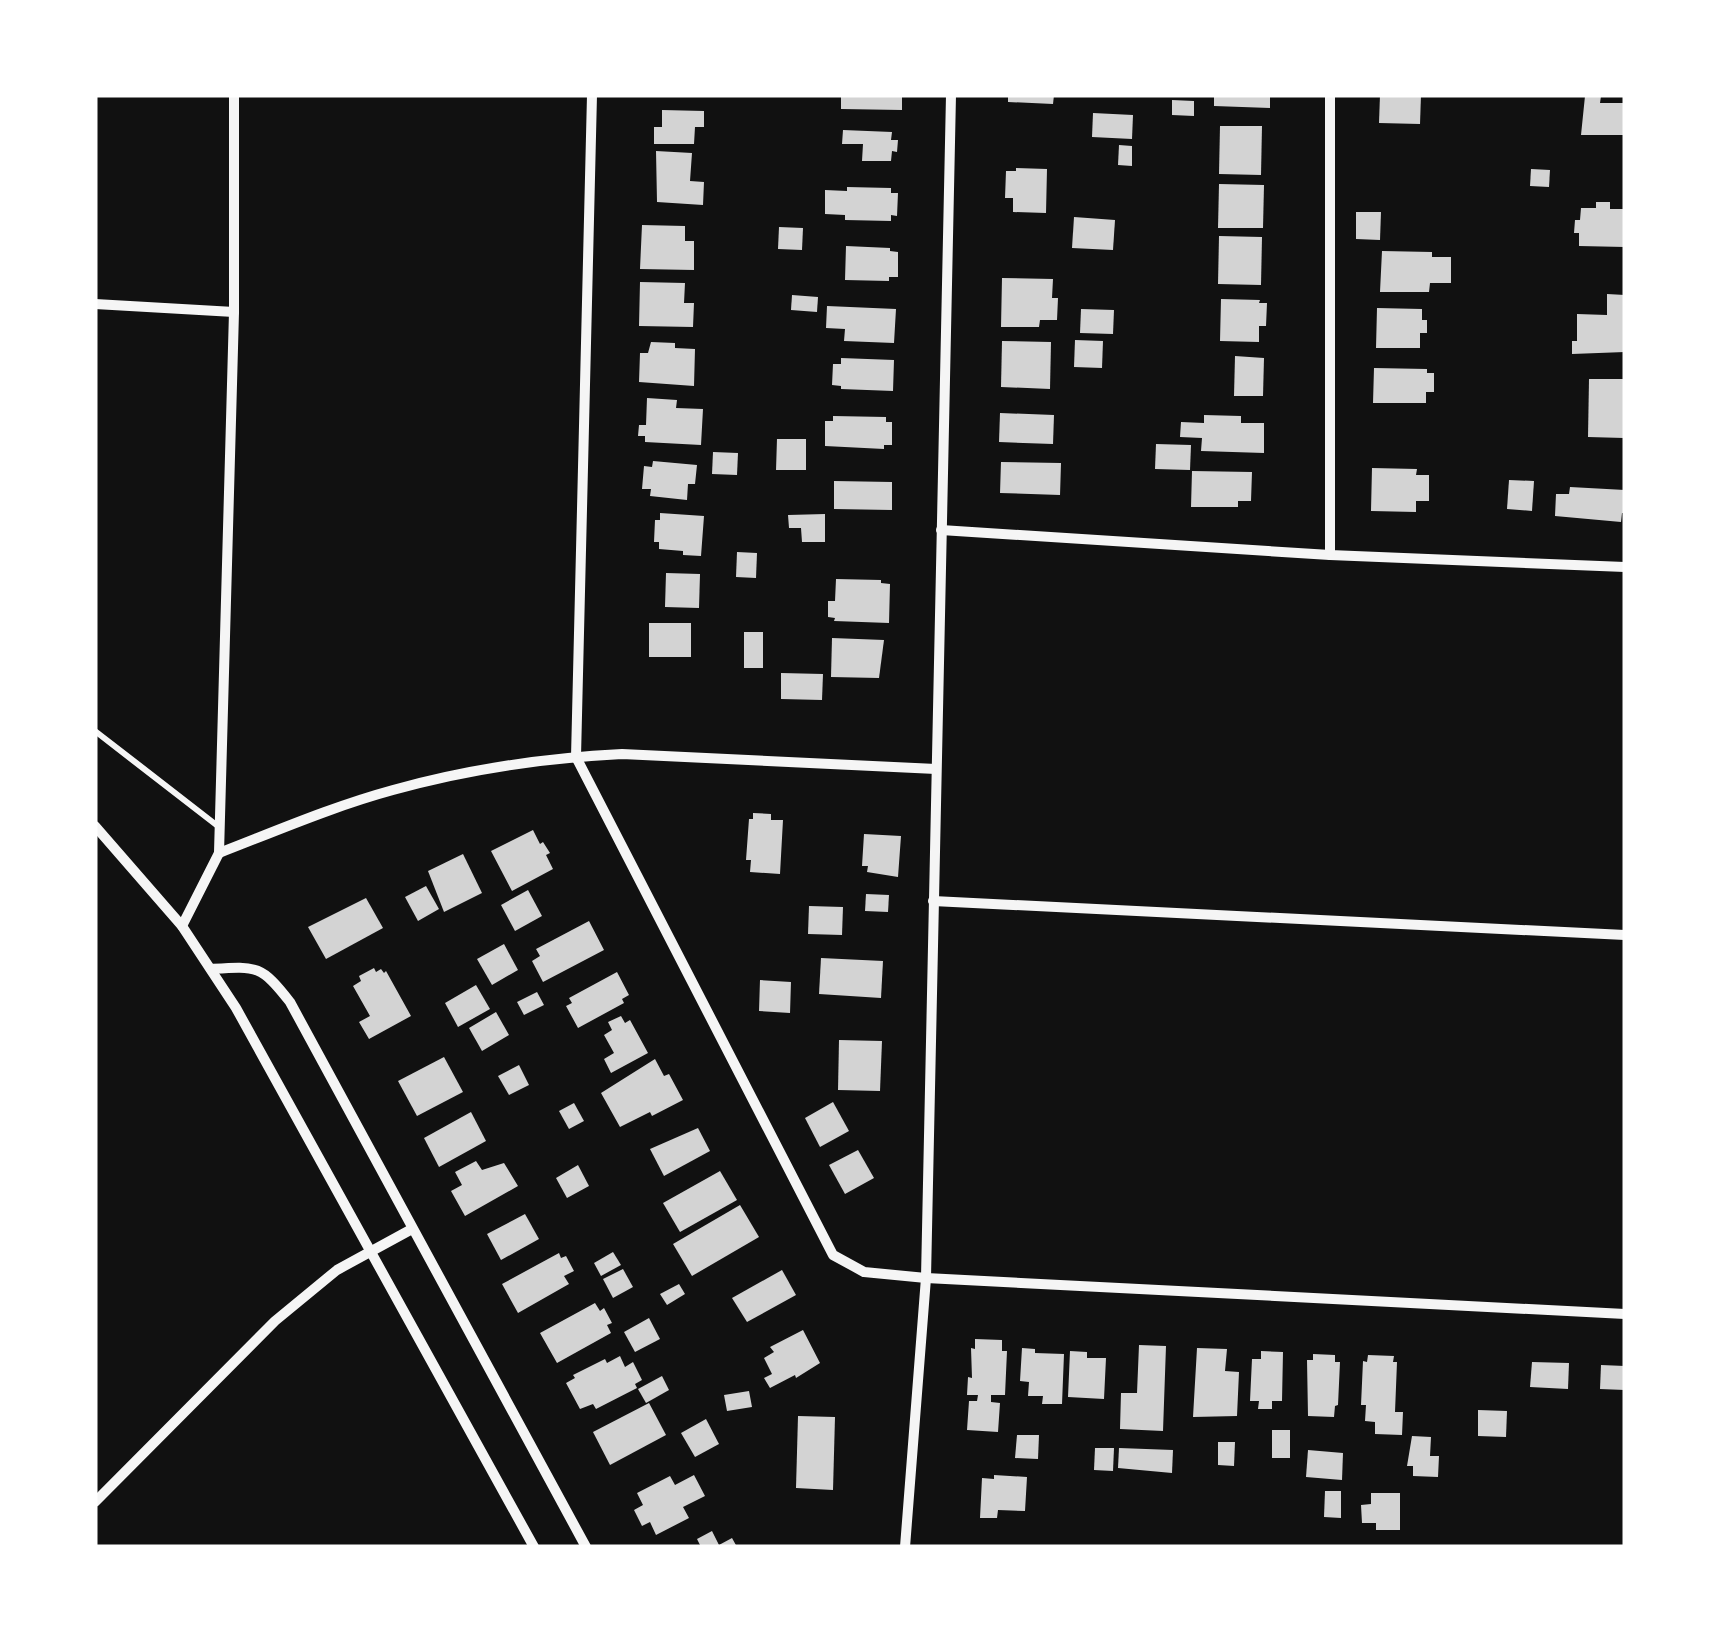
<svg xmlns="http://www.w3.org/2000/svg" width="1720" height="1642" viewBox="0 0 1720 1642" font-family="'Open Sans',sans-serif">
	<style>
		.building { fill: #d3d3d3 }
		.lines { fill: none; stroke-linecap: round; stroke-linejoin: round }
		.service { stroke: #f5f5f5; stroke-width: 6 }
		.minor { stroke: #f5f5f5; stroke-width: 10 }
	</style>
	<rect width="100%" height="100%" fill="#111"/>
	<g class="building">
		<path d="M841,95h61v15l-61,-1z"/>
		<path d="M1008,95h46l-1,9 -45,-2z"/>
		<path d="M1214,95h56v13l-56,-2z"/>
		<path d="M1380,95h41l-1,29 -41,-1z"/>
		<path d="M1585,96h16l-1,7h25v32h-44z"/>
		<path d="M1172,100l22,1v15l-22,-1z"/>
		<path d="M662,110l42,1v16h-9l-1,17h-40v-17h8z"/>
		<path d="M1093,113l40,2 -1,24 -40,-2z"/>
		<path d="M1220,126h42l-1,49 -42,-1z"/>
		<path d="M843,130l49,2 -1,8h7l-1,12 -5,-1 -1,10h-29l1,-17h-21z"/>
		<path d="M1119,145l13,1v20l-14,-1z"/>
		<path d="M656,151l36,2 -2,28 14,1 -1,23 -46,-3z"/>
		<path d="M1016,168l31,1 -1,44 -33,-1v-14h-8l1,-27h10z"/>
		<path d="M1531,169l19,1 -1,17 -19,-1z"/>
		<path d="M1219,184l45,1 -1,43h-45z"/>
		<path d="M847,187l44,1v5h7l-1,23 -6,-1v6l-46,-1v-5l-20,-1v-24l22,1z"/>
		<path d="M1596,202h14v7h15v38l-46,-1v-13h-5l1,-13h5l1,-12h15z"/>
		<path d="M1356,212h25l-1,28 -24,-1z"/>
		<path d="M1074,217l41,3 -2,30 -41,-2z"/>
		<path d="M642,225l43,1v15h9v29l-54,-1z"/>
		<path d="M779,227l24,1 -1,22 -24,-1z"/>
		<path d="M1219,236l43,1 -1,48 -43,-1z"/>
		<path d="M846,246l44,2v3l8,1v25h-9v4l-44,-1z"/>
		<path d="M1382,251l50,1v5h19v26h-21l-1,9h-49z"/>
		<path d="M1002,278l51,1 -1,19h6l-1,22h-17l-1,7h-38z"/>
		<path d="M640,282l45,1 -1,20h10l-1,24 -54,-1z"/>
		<path d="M1607,294l18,1v57l-53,2v-13h5v-27l30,1z"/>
		<path d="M792,295l26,2 -1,15 -26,-2z"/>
		<path d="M1221,299l39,1 -1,3h8l-1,23h-7v16l-39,-1z"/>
		<path d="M827,306l69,3 -2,34 -50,-2 1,-12 -19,-1z"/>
		<path d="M1377,308l45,1v11h5v13h-7v15h-44z"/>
		<path d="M1081,309l33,1 -1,24 -33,-1z"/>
		<path d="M1075,340l28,1 -1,27 -28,-1z"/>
		<path d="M1002,341l49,1 -1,47 -49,-2z"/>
		<path d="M651,342l24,1v5l20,1 -1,37 -55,-4 1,-29h8z"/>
		<path d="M1235,356l29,2 -1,38h-29z"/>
		<path d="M841,358l53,2 -1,31 -52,-2v-3l-9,-1 1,-21h8z"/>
		<path d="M1374,368l53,1v4h7v19h-8v11h-53z"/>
		<path d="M1589,379h35v59l-36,-1z"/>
		<path d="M647,398l30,2 -1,8 27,1 -2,36 -56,-3v-6h-7l1,-11h7z"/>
		<path d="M1000,413l54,2 -1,29 -54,-2z"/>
		<path d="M1204,415l37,1v7h23v30l-63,-2 1,-13 -22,-1 1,-15 23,1z"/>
		<path d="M833,416l53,1v5h6v23h-8v4l-59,-3v-25h8z"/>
		<path d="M777,439h29v31h-30z"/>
		<path d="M1156,444l35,1 -1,25 -35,-1z"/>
		<path d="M713,452l25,1 -1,22 -25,-1z"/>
		<path d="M653,461l44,4 -2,19h-7l-1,16 -37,-4 1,-7h-9l2,-23 8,1z"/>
		<path d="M1001,462l60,1 -1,32 -60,-2z"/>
		<path d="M1372,468l45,1 -1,6h13v26h-13v11l-45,-1z"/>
		<path d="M1192,471l60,1 -1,29h-13v6h-47z"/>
		<path d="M1509,480l25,1 -2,30 -25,-2z"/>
		<path d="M834,481l58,1v28l-58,-1z"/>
		<path d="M1570,487l55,3v23h-3l-1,9 -66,-6 1,-22h13z"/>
		<path d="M660,513l44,3 -3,40 -18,-1v-4l-24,-2v-7h-5l1,-22h5z"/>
		<path d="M825,514v28h-23l-1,-14h-12l-1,-13z"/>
		<path d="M737,552l20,1 -1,25 -20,-1z"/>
		<path d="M666,573l34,1 -1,34 -34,-1z"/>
		<path d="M836,579l45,1v3l9,1 -1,39 -55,-2 1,-3 -7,-1v-16h7z"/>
		<rect x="649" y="623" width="42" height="34"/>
		<rect x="744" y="632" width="19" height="36"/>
		<path d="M832,638l52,2 -5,38 -48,-1z"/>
		<path d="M781,673l42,1 -1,26 -41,-1z"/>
		<path d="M753,813l18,1v6h12l-3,54 -30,-2 1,-12h-5l3,-41h4z"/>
		<path d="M533,830l7,14 3,-2 7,11 -4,2 7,14 -41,22 -21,-40z"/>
		<path d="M864,834l37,2 -3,41 -31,-5 1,-6h-6z"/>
		<path d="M463,854l19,39 -38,19 -16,-41z"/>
		<path d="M426,886l13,23 -21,12 -13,-24z"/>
		<path d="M528,890l14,26 -27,15 -14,-26z"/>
		<path d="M866,894l23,1 -1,17 -23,-1z"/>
		<path d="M366,898l17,30 -57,31 -18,-32z"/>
		<path d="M809,906l34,1 -1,28 -34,-1z"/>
		<path d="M589,921l15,29 -61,32 -11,-21 8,-5 -4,-7z"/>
		<path d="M504,944l14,26 -26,15 -15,-26z"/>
		<path d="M821,958l62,3 -2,37 -62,-4z"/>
		<path d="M374,968l2,4 5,-3 3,4 2,-2 25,45 -42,23 -10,-17 11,-6 -17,-30 8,-5 -2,-5z"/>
		<path d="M617,972l12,23 -7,4 2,4 -46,25 -12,-22 6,-3 -3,-5z"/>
		<path d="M760,980l31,2 -1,31 -31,-2z"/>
		<path d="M476,985l14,24 -32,18 -13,-24z"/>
		<path d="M537,992l7,13 -20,10 -7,-13z"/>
		<path d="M496,1012l13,23 -27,16 -13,-23z"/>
		<path d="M621,1016l4,7 5,-3 18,33 -37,20 -7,-14 10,-6 -10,-18 8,-5 -4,-8z"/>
		<path d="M839,1040l43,1 -2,50 -42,-1z"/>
		<path d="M444,1057l19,35 -46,24 -19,-35z"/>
		<path d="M655,1059l9,17 5,-2 14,26 -31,16 -2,-4 -30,15 -19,-34z"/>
		<path d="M519,1065l10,20 -20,10 -11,-19z"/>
		<path d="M833,1102l16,29 -29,16 -15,-29z"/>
		<path d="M574,1103l10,18 -15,8 -10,-18z"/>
		<path d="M471,1112l15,29 -47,26 -15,-29z"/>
		<path d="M698,1128l12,23 -46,25 -14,-27z"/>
		<path d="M858,1150l16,28 -29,16 -16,-29z"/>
		<path d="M476,1161l6,9 22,-7 14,23 -53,30 -14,-25 11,-6 -7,-13z"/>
		<path d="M578,1165l11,21 -22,12 -11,-20z"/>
		<path d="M720,1171l17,29 -57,32 -17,-29z"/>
		<path d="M740,1205l19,32 -67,39 -19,-32z"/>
		<path d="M525,1214l14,25 -38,21 -14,-26z"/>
		<path d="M613,1252l8,13 -20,11 -7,-13z"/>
		<path d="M559,1253l2,5 5,-2 8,15 -10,5 5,8 -51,29 -16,-29z"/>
		<path d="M623,1269l10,18 -20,11 -10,-19z"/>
		<path d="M782,1270l14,25 -49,27 -15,-24z"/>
		<path d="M679,1284l6,10 -18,11 -7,-11z"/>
		<path d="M595,1303l5,8 4,-3 8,15 -5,2 4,8 -54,30 -17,-30z"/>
		<path d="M649,1318l11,21 -25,13 -11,-20z"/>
		<path d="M803,1330l17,33 -24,15 -1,-3 -25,13 -6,-10 8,-4 -8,-16 10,-6 -4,-5z"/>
		<path d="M975,1339l27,1v11h5l-2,44h-14v7l9,1 -2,29 -31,-2 2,-29h8l1,-6h-11l1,-18 4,1 -1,-30 4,1z"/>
		<path d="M1139,1345l27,1 -3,85 -43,-2 1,-36h16z"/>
		<path d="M1022,1348l13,1v4l29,1 -2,50h-20l1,-8h-15l1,-14 -9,-1z"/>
		<path d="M1197,1348l30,1 -2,22 14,1 -2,44 -44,1z"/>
		<path d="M1070,1351l17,1v6h19l-2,41 -36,-2z"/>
		<path d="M1261,1351l22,1 -1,49h-10v8h-14l1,-8h-9l2,-42h9z"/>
		<path d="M1313,1354l22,1v7h5l-2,43 -3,1 -1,11 -26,-1 -1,-56h6z"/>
		<path d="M1368,1355l26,1 -1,6h4l-2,50h8l-1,23 -27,-1v-12l-10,-1 1,-16h-5l2,-44 4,1z"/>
		<path d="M620,1356l5,11 8,-5 9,18 -7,4 2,4 -41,21 -3,-5 -13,5 -14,-26 9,-5 -2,-3 32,-16 2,4z"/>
		<path d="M1532,1362l37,1 -1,26 -38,-2z"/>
		<path d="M1601,1365l24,1v24l-25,-1z"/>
		<path d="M662,1376l7,14 -23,13 -8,-14z"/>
		<path d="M749,1391l3,16 -25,4 -3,-16z"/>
		<path d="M649,1403l17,32 -56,30 -17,-33z"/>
		<path d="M1478,1410l29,1 -1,26 -28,-1z"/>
		<path d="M798,1416l37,1 -2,73 -37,-2z"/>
		<path d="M706,1419l13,25 -24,13 -14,-24z"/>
		<rect x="1272" y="1430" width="18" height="28"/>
		<path d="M1017,1435h22l-1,24 -23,-1z"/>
		<path d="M1412,1436l19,1 -1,19h9l-1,21 -25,-1v-10h-6z"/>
		<path d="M1218,1442h17l-1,24 -16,-1z"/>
		<path d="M1095,1448h19l-1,23 -19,-1z"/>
		<path d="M1119,1448l54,2 -1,23 -54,-5z"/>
		<path d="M1308,1450l35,3 -1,27 -36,-3z"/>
		<path d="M694,1475l11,21 -22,11 6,11 -33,17 -6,-13 -8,4 -8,-16 9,-5 -6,-12 33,-17 5,9z"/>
		<path d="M994,1475l33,2 -2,34 -27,-1 -1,8h-17l2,-40 12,1z"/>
		<path d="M1325,1491h16v27l-17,-1z"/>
		<path d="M1371,1493h29v37h-24v-7h-14l-1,-18 10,-1z"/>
		<path d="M712,1531l7,14 13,-7 5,9h-36l-4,-8z"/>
	</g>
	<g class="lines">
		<path class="service" d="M95,731l124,96"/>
		<g class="minor">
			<path d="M592,95l-16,662 257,498 31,17 62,6 699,36"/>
			<path d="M95,304l139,8"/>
			<path d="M941,530l389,25 295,12"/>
			<path d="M1330,555v-460"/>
			<path d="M95,826l87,100 54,82 298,539"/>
			<path d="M219,853c57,-22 115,-47 174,-63 75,-21 152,-32 229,-36l314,15"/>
			<path d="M933,901l692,34"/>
			<path d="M182,926l37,-73 15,-541v-217"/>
			<path d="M211,969c46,-3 50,-4 79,33l296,545"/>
			<path d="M95,1502l180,-181 62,-51 75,-41"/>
			<path d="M905,1547l21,-269 25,-1183"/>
		</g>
	</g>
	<rect width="1720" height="1642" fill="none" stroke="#ffffff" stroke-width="195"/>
</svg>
